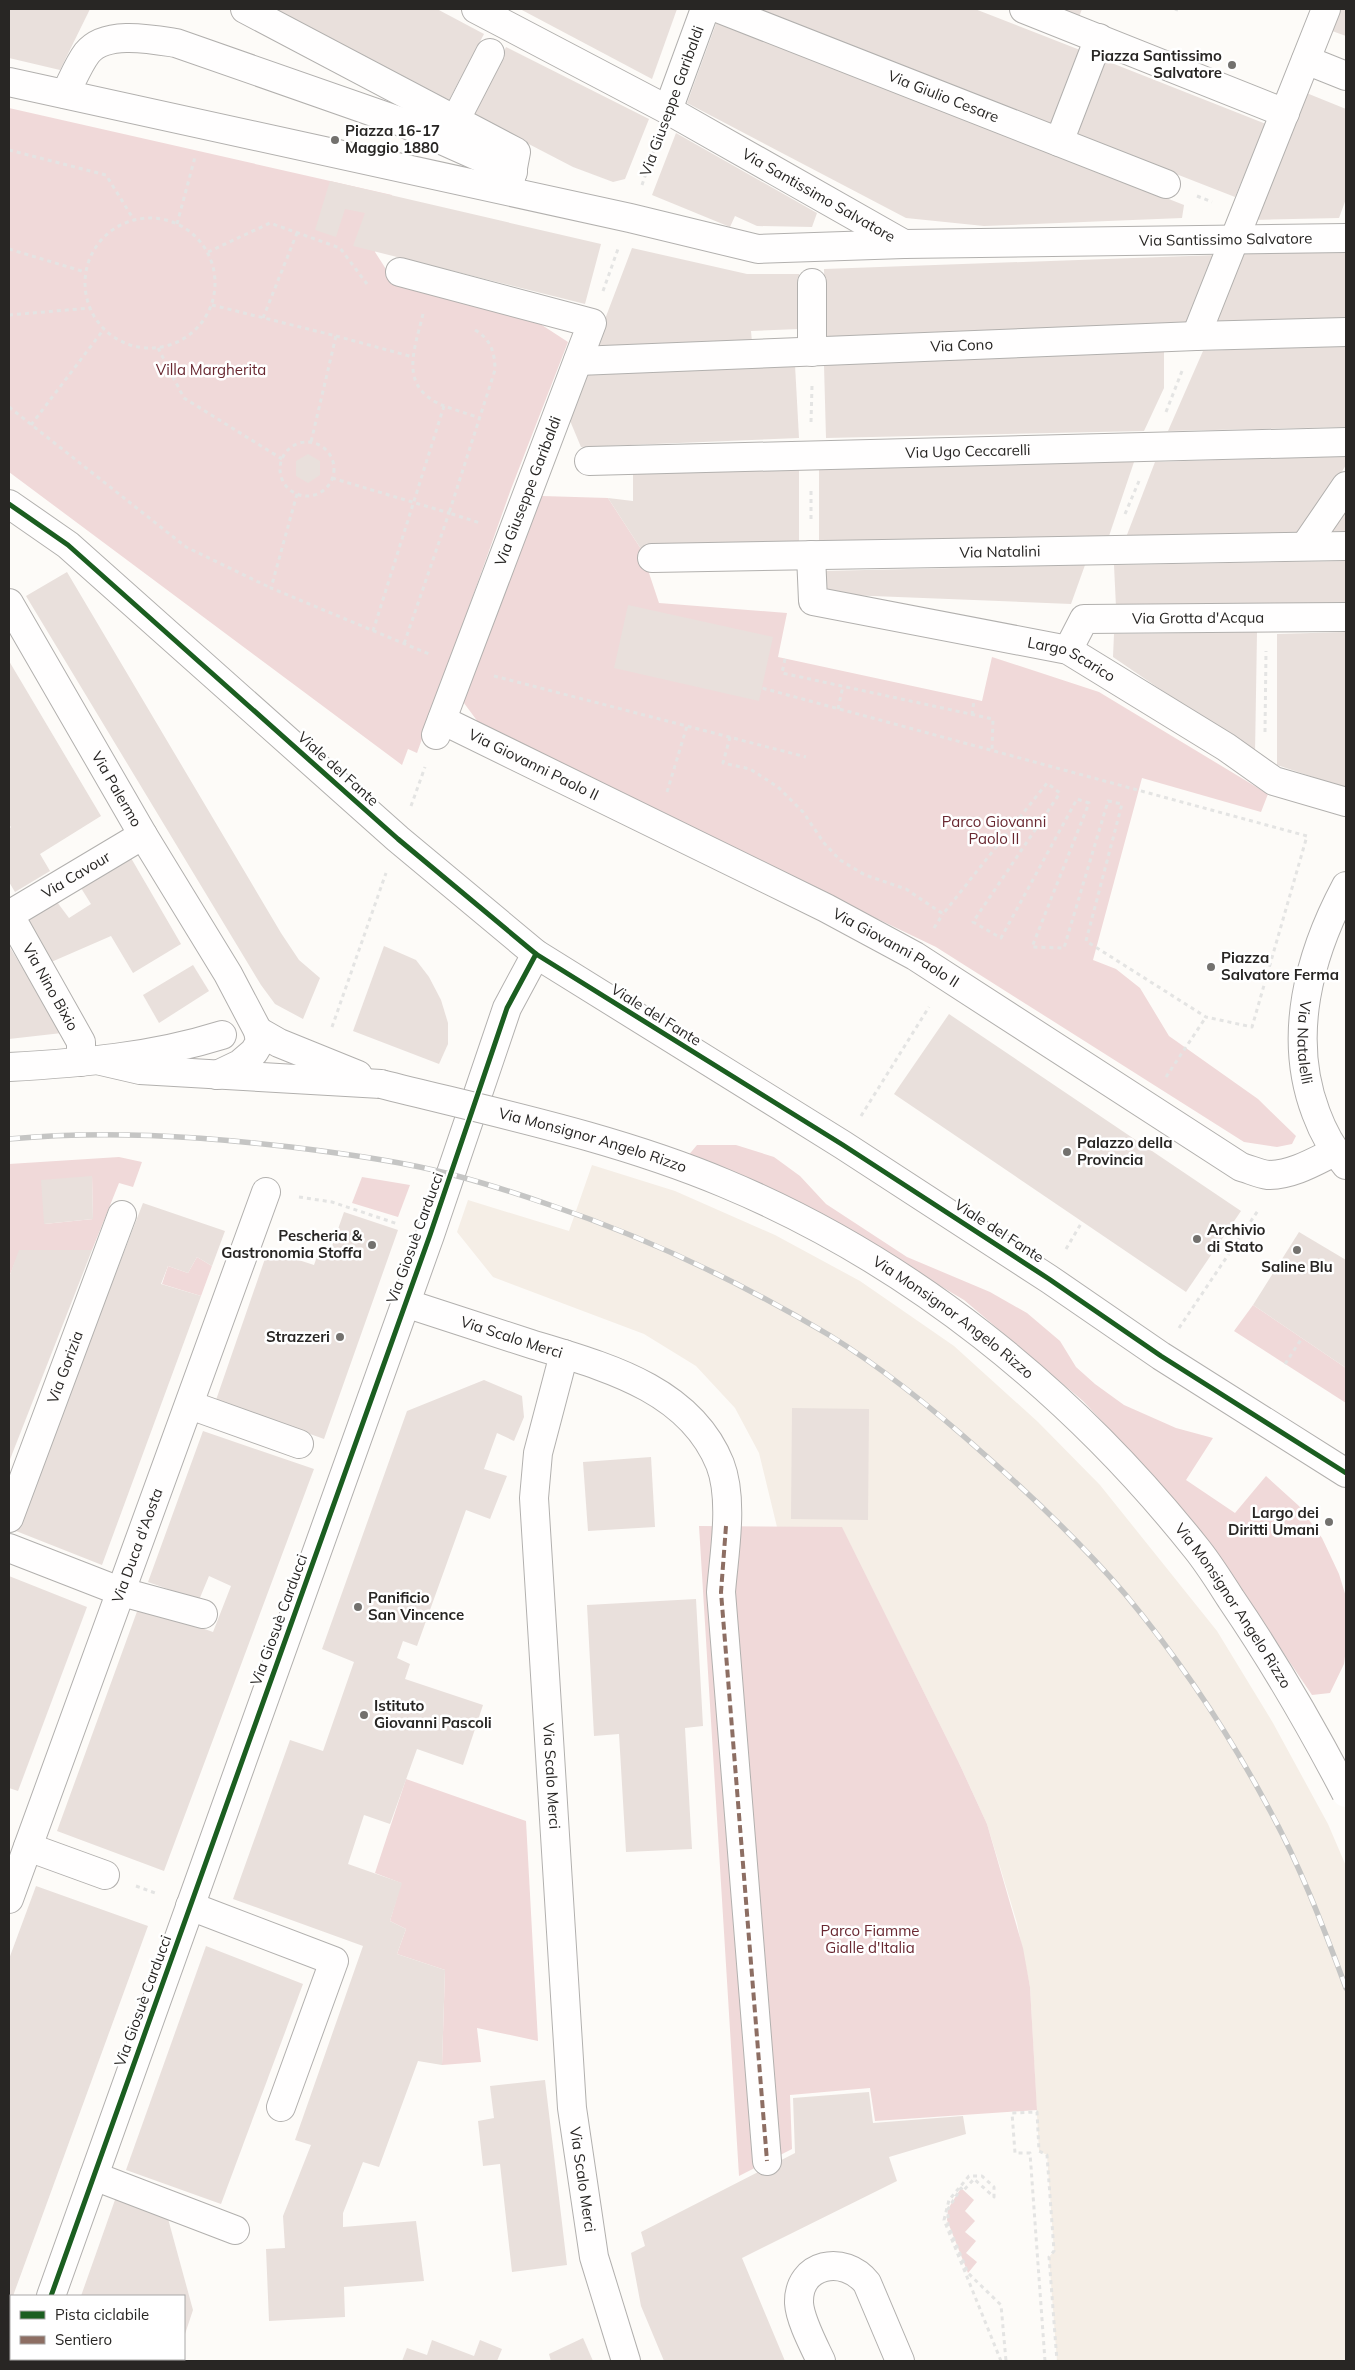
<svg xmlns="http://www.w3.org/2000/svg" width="1355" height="2370" viewBox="0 0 1355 2370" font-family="Mulish,sans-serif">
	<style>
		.built { fill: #f5eee6 }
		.green { fill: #f0d9d9; fill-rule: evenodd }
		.building { fill: #e9e0dc }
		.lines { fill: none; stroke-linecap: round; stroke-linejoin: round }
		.minor-casing { stroke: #b2b0ae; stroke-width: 30 }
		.path { stroke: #e4e4e3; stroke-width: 3; stroke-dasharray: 4 4; stroke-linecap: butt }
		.minor { stroke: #fffefe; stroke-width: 28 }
		.rail-casing { stroke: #c5c5c4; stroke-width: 5.5 }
		.rail { stroke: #fff; stroke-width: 4; stroke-dasharray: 11; stroke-linecap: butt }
		.minor-bridge-casing { stroke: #b2b0ae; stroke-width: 30; stroke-linecap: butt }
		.minor-bridge { stroke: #fffefe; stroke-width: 28 }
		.quiet { stroke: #8d6e63; stroke-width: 4; stroke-dasharray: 8 4; stroke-linecap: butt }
		.cycleway-casing { stroke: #fff; stroke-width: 8 }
		.cycleway { stroke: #1b5e20; stroke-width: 5 }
		.poi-dot { fill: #73716e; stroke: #fff; stroke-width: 2 }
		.labels { text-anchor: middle; stroke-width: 5; stroke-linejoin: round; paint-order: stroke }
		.poi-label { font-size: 15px; font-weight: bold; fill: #282624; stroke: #fff; text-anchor: start }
		.street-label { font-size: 15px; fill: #282624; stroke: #fff }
		.park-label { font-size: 15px; fill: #692831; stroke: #fff }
	</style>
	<rect width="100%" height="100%" fill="#fdfbf8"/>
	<path class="built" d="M592,1165l83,26 100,44 85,46 94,65 84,76 62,63 117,146 56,92 55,101 18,42v495h-289l-8,-104 5,-6 -7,-96 -8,-4 -9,-164 -13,-64 -30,-99 -28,-61 -117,-235 -65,-1 -18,-74 -24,-45 -39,-42 -52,-32 -151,-57 -36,-45 11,-32 101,31z"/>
	<g class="green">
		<path d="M9,108l383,87 -17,57 18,28 135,36 40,26 -57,147 -94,264 -9,-4 -6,16 -393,-293z"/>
		<path d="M542,496l66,2 33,51 18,54 128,10 -9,44 204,44 10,-44 107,35 169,102 -7,18 -119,-34 -49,182 23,9 24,19 29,48 89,63 38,37 -4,8 -15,3 -33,-5 -308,-195 -437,-210 -21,-15 -17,-23z"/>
		<path d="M697,1145h39l38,12 26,19 26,28 81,53 83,35 37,21 33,28 16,26 19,17 29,21 52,23 37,10 -27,42 49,33 31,-37 33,30 23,32 17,36 7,23v52l-2,15 -14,29 -18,2 -90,-133 -63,-80 -76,-81 -119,-101 -81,-48 -196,-95z"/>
		<path d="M119,1157l23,5 -9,25 -14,-4 -27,67h-72l-11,27v-113zM92,1176l1,43 -49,5z"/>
		<path d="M362,1177l48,8 -12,32 -46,-14z"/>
		<path d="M197,1257l15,9 -11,30 -39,-12 6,-18 20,7z"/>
		<path d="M1253,1305l93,63v35l-112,-72z"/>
		<path d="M699,1526l143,1 117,236 28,61 36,124 7,39 7,123 -162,11 -5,-33 -80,7 2,54 -53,27z"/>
		<path d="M406,1779l120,42 12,220 -61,-13 4,34 -39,3 3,-95 -48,-16 9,-25 -16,-8 11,-38 -26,-10z"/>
		<path d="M961,2188l13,12 -9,11 10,10 -10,11 11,9 -10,12 11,9 -9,11 -21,-53 1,-11z"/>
	</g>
	<g class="building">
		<path d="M9,9h81l-30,61 -51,-12z"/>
		<path d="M274,9h163l47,25 -35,66z"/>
		<path d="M520,9h157l-25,70z"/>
		<path d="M759,9h216l105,41 -27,76z"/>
		<path d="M1058,9h24l-3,8z"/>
		<path d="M1341,9h5v27l-14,-5z"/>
		<path d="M717,21l467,184 -2,13 -198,8 -78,-8 -219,-115z"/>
		<path d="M506,47l143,72 -24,60 -12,3 -40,-15 -102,-53z"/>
		<path d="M1099,58l167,66 -31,73 -164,-64z"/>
		<path d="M1304,92l42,17v90l-7,19 -86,2z"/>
		<path d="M676,133l141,80 -5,14 -55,-1 -22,-10 -5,11 -78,-32z"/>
		<path d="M330,181l271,63 -16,60 -232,-58 12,-33 -20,-4 -9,28 -21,-7z"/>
		<path d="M632,248l115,26h52v55l-48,2 1,11 -158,6z"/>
		<path d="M1346,252v71l-135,4 31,-73z"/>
		<path d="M1217,255l-28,70 -363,12 -2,-68z"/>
		<path d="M1346,345v82l-178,4 35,-80z"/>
		<path d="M1164,350v38l-20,43 -318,7 -2,-73z"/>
		<path d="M795,365l4,73 -218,9 -13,-31 17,-45z"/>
		<path d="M308,454l12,7v14l-12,8 -12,-7v-15z"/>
		<path d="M1346,456v9l-44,71 -177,4 30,-78z"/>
		<path d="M1135,459l-26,77 -290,6v-75z"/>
		<path d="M799,467v77l-158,5 -33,-51 25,3v-29z"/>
		<path d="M1346,504v33h-22z"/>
		<path d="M1346,561v44l-230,2 -2,-42z"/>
		<path d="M1085,565l-14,39 -249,-10v-23z"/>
		<path d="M67,572l214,361 18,27 21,18 -17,41 -28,-15 -14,-19 -235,-389z"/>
		<path d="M628,605l145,32 -14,64 -145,-33z"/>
		<path d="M1257,632l-2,122 -142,-97 1,-23z"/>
		<path d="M1346,632v156l-69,-23v-131z"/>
		<path d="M9,661l92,155 -61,38 10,17 -35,21 -6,-10v-53l2,-2 -2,-2z"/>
		<path d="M131,858l50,86 -48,29 -22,-37 -62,27 -24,-42 32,-19 12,16 22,-14 -10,-16z"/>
		<path d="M9,946l29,47 24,40 -53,6z"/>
		<path d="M384,946l32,14 13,17 12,23 7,23v21l-9,20 -86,-33z"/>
		<path d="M193,965l16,26 -50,32 -16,-28z"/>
		<path d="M949,1014l292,197 -55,81 -292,-198z"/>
		<path d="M92,1176l1,43 -49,5 -3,-44z"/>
		<path d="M143,1203l82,28 -13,35 -15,-9 -9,16 -20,-7 -7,18 40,12 -99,269 -86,-34z"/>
		<path d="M344,1212l54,18 -74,209 -108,-39 52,-150 46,15 7,-20 10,4z"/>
		<path d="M1299,1232l47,28v108l-93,-63z"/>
		<path d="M19,1250h73l-83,212v-185z"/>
		<path d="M484,1380l38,16 2,21 -10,24 -17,-8 -13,36 23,7 -17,43 -24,-9 -49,136 -14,-5 -6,17 13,6 -5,15 78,26 -20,60 -46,-16 -27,75 -26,-9 -16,49 54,19 -12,38 16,8 -9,25 48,16 -3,95 -24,-4 -39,106 -16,-5 -20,51v14l73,-6 8,60 -80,6 1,30 -76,4 -3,-72 19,-1 -2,-32 28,-71 -16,-5 68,-194 -130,-47 57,-159 33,11 31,-89 -32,-13 85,-238z"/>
		<path d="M792,1408l77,1 -1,111 -77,-1z"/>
		<path d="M203,1431l111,38 -150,402 -107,-40 82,-225 74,26 18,-46 -22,-10 -10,24 -51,-18z"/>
		<path d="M651,1457l4,70 -67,4 -5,-69z"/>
		<path d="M9,1576l78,31 -69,184 -9,-3z"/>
		<path d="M696,1599l7,127 -18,2 7,121 -66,3 -7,-118 -25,2 -7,-131z"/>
		<path d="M36,1886l112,40 -135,370h-2l-2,12v-349z"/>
		<path d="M206,1946l97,38 -82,220 -95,-34z"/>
		<path d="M545,2080l22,185 -55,7 -12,-108 -17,2 -5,-45 16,-3 -4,-32z"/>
		<path d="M869,2092l4,31 90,-7 3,18 -77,23 8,24 -155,77 43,103h-121l-23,-55 -10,-53 14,-7 -4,-14 154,-79 -2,-55z"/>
		<path d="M116,2197l51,18 26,95 -9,27v-41h-103z"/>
		<path d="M583,2338l10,23h-42l-2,-7z"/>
		<path d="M432,2340l42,16 6,-16 22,9 -5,12h-95l5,-13 20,7z"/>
		<path d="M58,2359h119l-1,2h-118z"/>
	</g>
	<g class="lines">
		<g class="minor-casing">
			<g id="minor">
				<path d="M245,9l271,143 -7,37"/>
				<path id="s1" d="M476,9l192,101 236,134 442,-6"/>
				<path id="s2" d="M720,9l446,175"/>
				<path d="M1024,9l261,104"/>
				<path d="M1306,60l40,16"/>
				<path d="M9,82l621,136 128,31 146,-5"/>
				<path d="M65,94c7,-13 13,-29 22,-41 18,-23 64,-14 89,-10l223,78 114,51"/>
				<path d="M668,110l37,-101"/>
				<path d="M456,119l34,-66"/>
				<path d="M1059,142l40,-104"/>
				<path d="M400,272l192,51 -156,412"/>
				<path d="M812,283v69"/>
				<path d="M1196,336l130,-327"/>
				<path id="s3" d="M578,361l618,-25 150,-4"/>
				<path id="s4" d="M589,461l757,-19"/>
				<path d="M9,504l59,41 330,294 138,115 307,191 206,134 112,77 185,117"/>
				<path d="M1305,546l41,-60"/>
				<path id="s5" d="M811,555l2,46 255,49 158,97 48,34 72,21"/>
				<path id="s6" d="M652,558l694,-12"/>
				<path id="s7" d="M9,603l134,232 85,139 30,57 2,11 -6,10 -14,12 -23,11"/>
				<path id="s8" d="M1068,650l16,-31 262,-2"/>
				<path id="s9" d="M442,720l384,188 89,48 326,211c8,2 18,7 27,8 24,0 46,-13 66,-23"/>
				<path id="s10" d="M1346,886c-37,69 -59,151 -30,227 7,19 16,36 30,52"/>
				<path id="s11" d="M9,914l72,128v20"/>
				<path id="s12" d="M9,915l134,-80"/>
				<path d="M258,1031l21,12 79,32"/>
				<path d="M101,1061l39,9 241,14"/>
				<path d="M9,1067c72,-4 143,-10 213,-32"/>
				<path id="s13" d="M405,1303c42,14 84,27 126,41 71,22 158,43 189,120 14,36 4,90 1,128l46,569"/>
				<path id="s14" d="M564,1354l-26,99 -4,45 38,610 22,149 32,104"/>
				<path d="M190,1405l109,39"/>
				<path id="s15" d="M9,1518l113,-303"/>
				<path d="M9,1548l113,44 81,22"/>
				<path d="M28,1847l77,28"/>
				<path id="s16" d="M9,1899l257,-707"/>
				<path d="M190,1906l144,55 -53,146"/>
				<path d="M94,2176l141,54"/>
				<path d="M51,2296l379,-1061 77,-227 29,-54"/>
				<path d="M27,2361l1,-2"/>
				<path d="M821,2361c-7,-15 -21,-41 -22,-58 -1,-40 45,-49 68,-20l33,78"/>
			</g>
		</g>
		<g class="path">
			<path d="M1175,9l3,1"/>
			<path d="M9,150l97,25 28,45"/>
			<path d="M642,185l14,-41"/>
			<path d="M1197,196l15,6"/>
			<circle cx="150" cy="283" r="65"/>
			<path d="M177,224l18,-67"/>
			<path d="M9,249l76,23"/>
			<path d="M208,252l62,-29 70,25 27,36"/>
			<path d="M603,291l15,-42"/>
			<path d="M212,305l124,31 -25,106"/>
			<path d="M423,314c-9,38 -25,73 21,92"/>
			<path d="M9,315l81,-7"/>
			<path d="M263,318l34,-85"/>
			<path d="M475,330c16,9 20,23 20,40l-46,143 31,10"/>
			<path d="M336,336l77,21"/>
			<path d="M158,348l26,50 98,61"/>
			<path d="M9,407l177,140 85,41"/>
			<path d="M1166,412l16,-41"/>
			<path d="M811,422l1,-36"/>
			<path d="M31,425l73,-96"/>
			<circle cx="307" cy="469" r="27"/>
			<path d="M332,478l117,35 -45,131"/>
			<path d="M811,491v31"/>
			<path d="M297,494l-26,94 158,66"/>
			<path d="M1125,514l14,-33"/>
			<path d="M373,631l71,-225 36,12"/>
			<path d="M785,659l-3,14 211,46 -1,31"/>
			<path d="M494,676l312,81"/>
			<path d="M838,709l5,-23"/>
			<path d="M972,715l2,-15"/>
			<path d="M1265,732l1,-81"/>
			<path d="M730,737l-7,26 27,6 28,18 25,25 21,31 16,17 25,15 41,14 37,25 104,-131 13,10 -87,129 28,16 76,-139 12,4 -57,144 32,1 44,-147 14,3 -36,137 120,76 46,10 55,-191 -545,-148"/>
			<path d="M667,792l20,-66"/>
			<path d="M411,806l14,-39"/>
			<path d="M934,928l9,-14"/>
			<path d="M332,1027l54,-154"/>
			<path d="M1166,1077l40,-60"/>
			<path d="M861,1116l68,-109"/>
			<path d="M299,1197l33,5 66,22"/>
			<path d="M1066,1249l16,-27"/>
			<path d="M1179,1328l80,-119"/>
			<path d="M1285,1364l17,-26"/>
			<path d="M136,1886l22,8"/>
			<path d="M1001,2361l-57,-141 5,-20 20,-24h13l12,11v10l-20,-18 -11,12 -2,-3 -13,21v16l20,48 33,32 5,56"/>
			<path d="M1045,2361l-15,-208h-15l-3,-40 25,-1 2,39 8,4 7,96 -5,6 8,104"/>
		</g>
		<use href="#minor" class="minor"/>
		<g class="rail-casing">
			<path id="rail" d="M9,1139c94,-9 188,-3 282,8 40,5 79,10 119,18 47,9 94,24 140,40 98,33 190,77 279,130 55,34 108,77 156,120 49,43 97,89 140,139 54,65 103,138 143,213 32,58 55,119 78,181"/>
		</g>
		<use href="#rail" class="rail"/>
		<g class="minor-bridge-casing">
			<g id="minor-bridge">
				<path id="s17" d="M381,1084c115,29 233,53 343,99 185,77 347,208 472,365 13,16 24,34 35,51 43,63 80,127 115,194"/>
			</g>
		</g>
		<use href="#minor-bridge" class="minor-bridge"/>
		<path class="quiet" d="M726,1526l-5,66 46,569"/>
		<g class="cycleway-casing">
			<g id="cycleway">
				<path d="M9,504l59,41 330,294 138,115 307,191 206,134 112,77 185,117"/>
				<path d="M51,2296l379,-1061 77,-227 29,-54"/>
			</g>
		</g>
		<use href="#cycleway" class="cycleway"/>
	</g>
	<g class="poi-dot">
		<circle cx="1232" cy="65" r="5"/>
		<circle cx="335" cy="140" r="5"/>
		<circle cx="1211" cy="967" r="5"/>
		<circle cx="1067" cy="1152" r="5"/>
		<circle cx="1197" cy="1239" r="5"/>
		<circle cx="372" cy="1245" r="5"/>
		<circle cx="1297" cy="1250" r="5"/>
		<circle cx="340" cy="1337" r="5"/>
		<circle cx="1329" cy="1522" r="5"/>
		<circle cx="358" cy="1607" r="5"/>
		<circle cx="364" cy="1715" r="5"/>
	</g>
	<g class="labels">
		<g class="poi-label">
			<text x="1222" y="61" text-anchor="end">Piazza Santissimo<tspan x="1222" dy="17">Salvatore</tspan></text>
			<text x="345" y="136">Piazza 16-17<tspan x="345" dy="17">Maggio 1880</tspan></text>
			<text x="1221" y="963">Piazza<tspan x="1221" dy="17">Salvatore Ferma</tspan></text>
			<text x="1077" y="1148">Palazzo della<tspan x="1077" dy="17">Provincia</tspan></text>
			<text x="1207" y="1235">Archivio<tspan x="1207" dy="17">di Stato</tspan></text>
			<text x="362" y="1241" text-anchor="end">Pescheria &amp;<tspan x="362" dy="17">Gastronomia Stoffa</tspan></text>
			<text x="1297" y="1272" text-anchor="middle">Saline Blu</text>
			<text x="330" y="1342" text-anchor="end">Strazzeri</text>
			<text x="1319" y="1518" text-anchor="end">Largo dei<tspan x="1319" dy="17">Diritti Umani</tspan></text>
			<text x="368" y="1603">Panificio<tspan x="368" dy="17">San Vincence</tspan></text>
			<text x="374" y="1711">Istituto<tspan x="374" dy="17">Giovanni Pascoli</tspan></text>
		</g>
		<g class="street-label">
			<text dy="5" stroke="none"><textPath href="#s2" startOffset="240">Via Giulio Cesare</textPath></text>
			<text transform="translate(672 101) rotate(-70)" y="5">Via Giuseppe Garibaldi</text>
			<text dy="5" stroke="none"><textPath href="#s1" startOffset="390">Via Santissimo Salvatore</textPath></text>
			<text dy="5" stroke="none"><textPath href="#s1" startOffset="810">Via Santissimo Salvatore</textPath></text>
			<text dy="5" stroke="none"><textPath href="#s3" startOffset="384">Via Cono</textPath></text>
			<text dy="5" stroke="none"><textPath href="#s4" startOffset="379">Via Ugo Ceccarelli</textPath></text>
			<text transform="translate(528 491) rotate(-69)" y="5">Via Giuseppe Garibaldi</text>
			<text dy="5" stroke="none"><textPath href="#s6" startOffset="348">Via Natalini</textPath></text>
			<text dy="5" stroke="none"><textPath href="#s8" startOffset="149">Via Grotta d'Acqua</textPath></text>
			<text dy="5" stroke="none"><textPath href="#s5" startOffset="312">Largo Scarico</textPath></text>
			<text dy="5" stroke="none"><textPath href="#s9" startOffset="102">Via Giovanni Paolo II</textPath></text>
			<text transform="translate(338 769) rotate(42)" y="5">Viale del Fante</text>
			<text dy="5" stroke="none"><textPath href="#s7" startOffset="215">Via Palermo</textPath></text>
			<text dy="5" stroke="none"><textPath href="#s12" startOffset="78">Via Cavour</textPath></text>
			<text dy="5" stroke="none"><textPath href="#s9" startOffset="508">Via Giovanni Paolo II</textPath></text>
			<text dy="5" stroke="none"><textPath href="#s11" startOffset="84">Via Nino Bixio</textPath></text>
			<text transform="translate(656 1015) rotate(32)" y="5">Viale del Fante</text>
			<text dy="5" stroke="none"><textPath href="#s10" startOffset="164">Via Natalelli</textPath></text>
			<text dy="5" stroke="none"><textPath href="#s17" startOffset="219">Via Monsignor Angelo Rizzo</textPath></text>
			<text transform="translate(999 1231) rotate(33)" y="5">Viale del Fante</text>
			<text transform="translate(415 1238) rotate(-70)" y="5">Via Giosuè Carducci</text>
			<text dy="5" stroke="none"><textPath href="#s17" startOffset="624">Via Monsignor Angelo Rizzo</textPath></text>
			<text dy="5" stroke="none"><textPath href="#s13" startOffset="112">Via Scalo Merci</textPath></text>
			<text dy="5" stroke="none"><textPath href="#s15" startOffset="161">Via Gorizia</textPath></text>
			<text dy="5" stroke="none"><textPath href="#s16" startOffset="376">Via Duca d'Aosta</textPath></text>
			<text dy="5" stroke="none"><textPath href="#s17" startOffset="1029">Via Monsignor Angelo Rizzo</textPath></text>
			<text transform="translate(279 1620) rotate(-70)" y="5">Via Giosuè Carducci</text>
			<text dy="5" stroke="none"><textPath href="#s14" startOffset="426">Via Scalo Merci</textPath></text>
			<text transform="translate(143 2001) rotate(-70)" y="5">Via Giosuè Carducci</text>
			<text dy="5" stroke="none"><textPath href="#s14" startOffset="831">Via Scalo Merci</textPath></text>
		</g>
		<g class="park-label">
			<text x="211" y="375">Villa Margherita</text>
			<text x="994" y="827">Parco Giovanni<tspan x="994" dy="17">Paolo II</tspan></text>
			<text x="870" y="1936">Parco Fiamme<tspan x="870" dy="17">Gialle d'Italia</tspan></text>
		</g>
	</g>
	<rect width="1355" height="2370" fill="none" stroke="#282624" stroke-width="20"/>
	<rect x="10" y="2295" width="175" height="65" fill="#ffffff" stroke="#a9a8a7"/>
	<rect x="20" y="2311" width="25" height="8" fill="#1b5e20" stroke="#a9a8a7"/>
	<text x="55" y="2320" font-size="15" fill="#282624">Pista ciclabile</text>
	<rect x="20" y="2336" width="25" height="8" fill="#8d6e63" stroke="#a9a8a7"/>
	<text x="55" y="2345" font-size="15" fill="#282624">Sentiero</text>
</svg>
